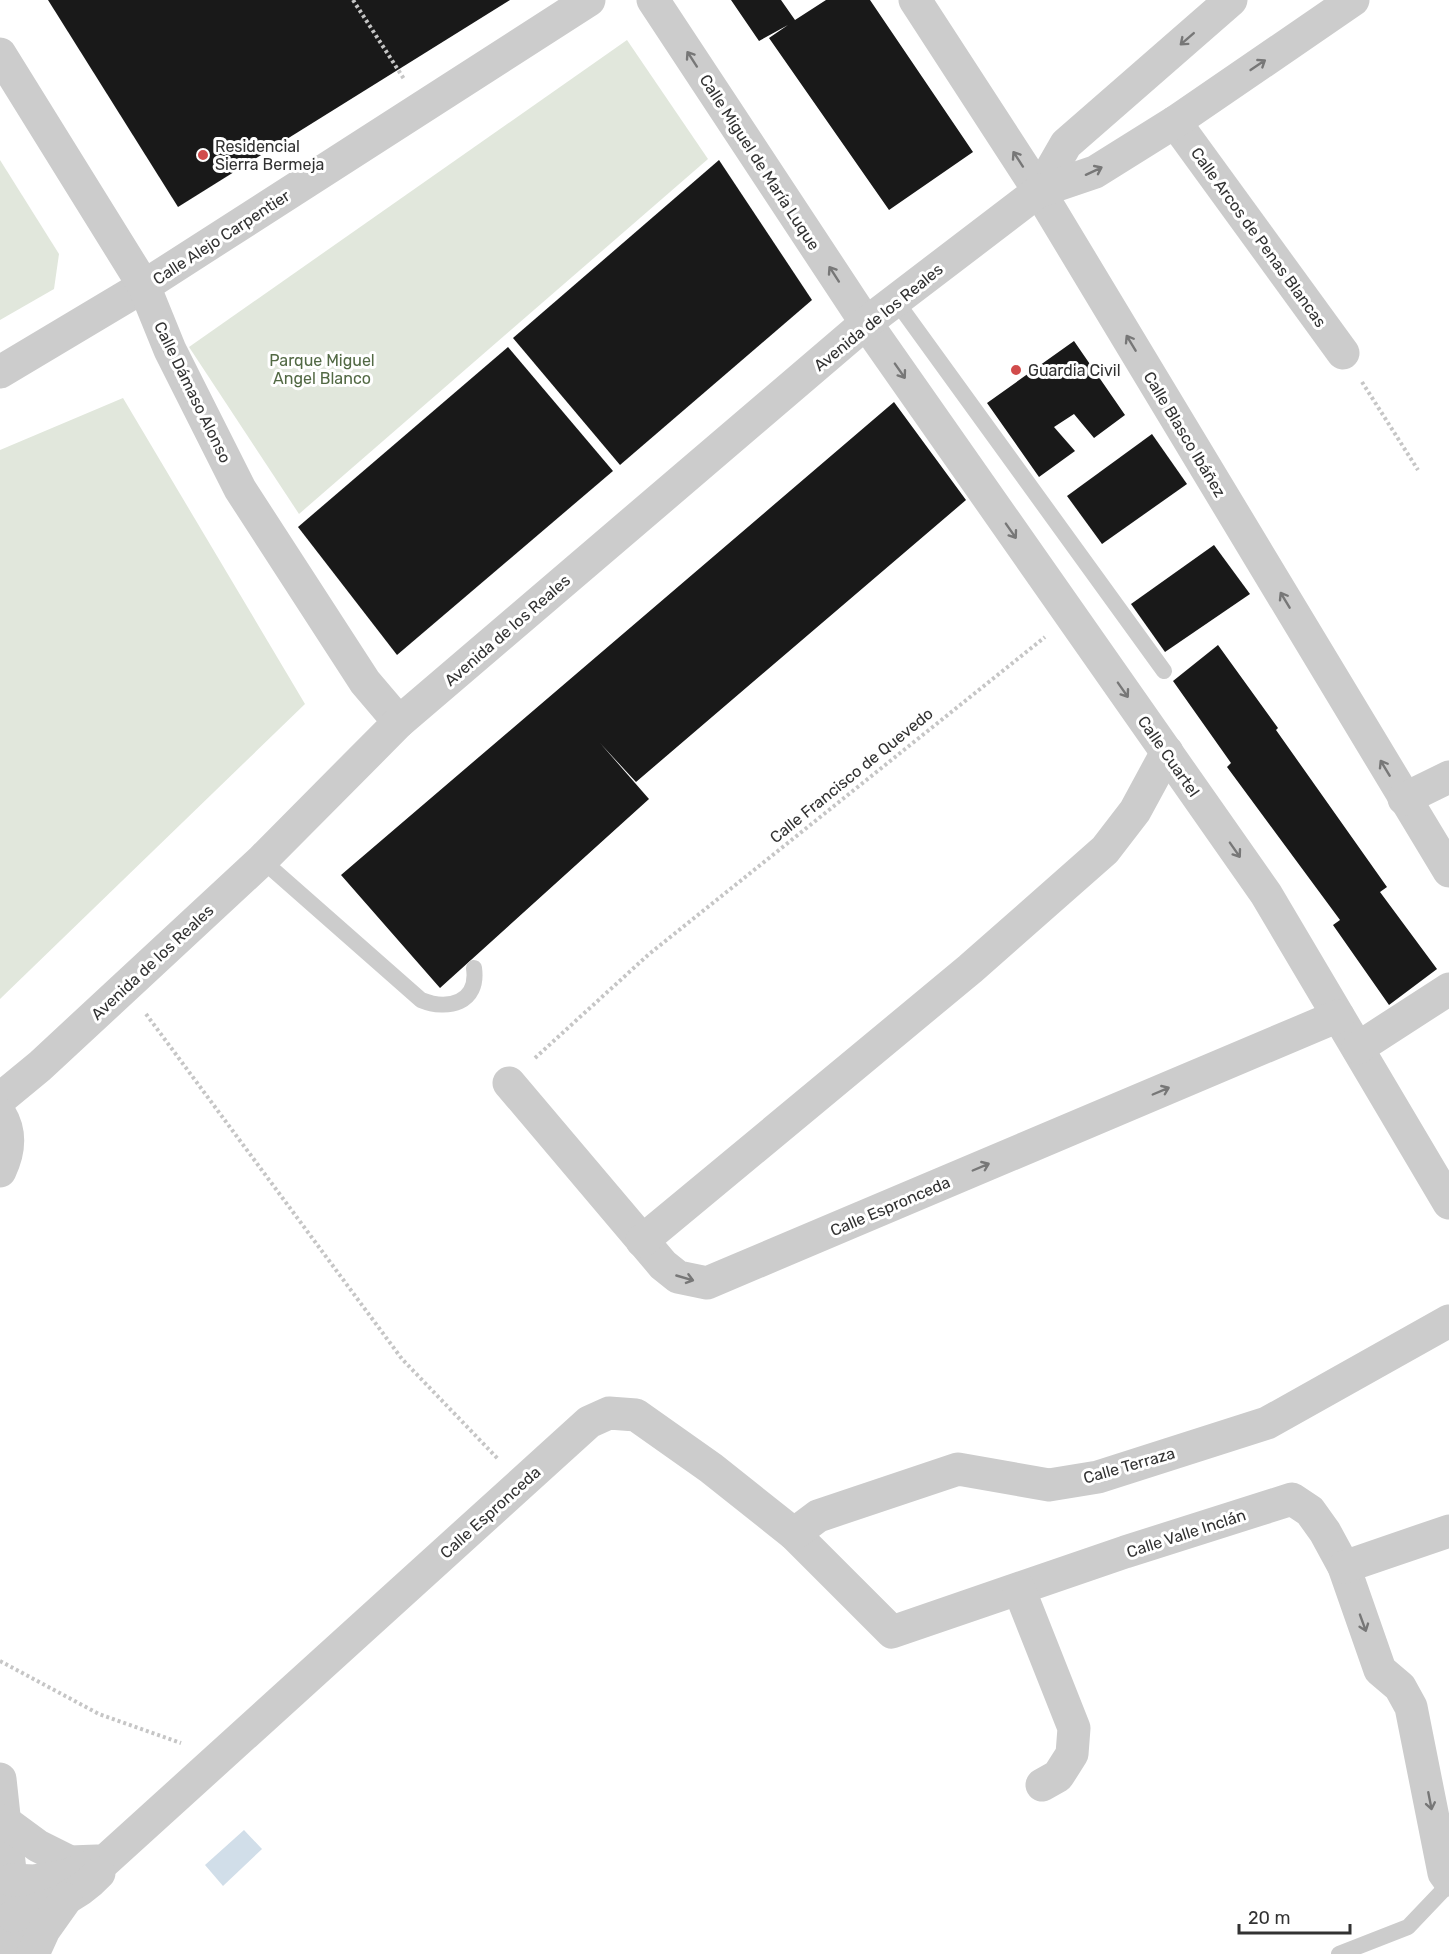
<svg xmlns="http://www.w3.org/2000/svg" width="1449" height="1954" viewBox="0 0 1449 1954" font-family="Rubik,sans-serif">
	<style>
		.green { fill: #e1e7dc }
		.water { fill: #d1dee9 }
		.building { fill: #191919 }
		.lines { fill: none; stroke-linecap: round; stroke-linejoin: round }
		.path { stroke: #c6c6c6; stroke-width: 4; stroke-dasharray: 3 3; stroke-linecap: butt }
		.service { stroke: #ccc; stroke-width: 16 }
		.minor { stroke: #ccc; stroke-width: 33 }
		.tertiary { stroke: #ccc; stroke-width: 33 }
		.oneway { stroke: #777 }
		.poi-dot { fill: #d14b4b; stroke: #fff; stroke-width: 2 }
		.labels { text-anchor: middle; stroke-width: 6; stroke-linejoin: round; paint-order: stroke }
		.poi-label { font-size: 16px; fill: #323232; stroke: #fff; text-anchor: start }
		.street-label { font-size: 16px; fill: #323232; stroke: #fff }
		.park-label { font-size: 16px; fill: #526944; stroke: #fff }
	</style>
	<rect width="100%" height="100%" fill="#fff"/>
	<g class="green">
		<path d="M627,40l81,119 -409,355 -110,-167z"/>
		<path d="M0,160l59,94 -5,35 -54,31z"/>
		<path d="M123,398l182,306 -305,295v-549z"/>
	</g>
	<path class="water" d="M244,1830l18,19 -39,37 -18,-21z"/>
	<g class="building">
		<path d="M48,0h462l-332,207z"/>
		<path d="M731,0h50l14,20 31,-20h44l103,152 -84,58 -120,-172 19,-13 -29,16z"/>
		<path d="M719,160l93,140 -192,165 -107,-127z"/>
		<path d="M1074,341l51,74 -31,23 -20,-24 -20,13 21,24 -36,26 -52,-74z"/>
		<path d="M508,347l105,124 -216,184 -99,-128z"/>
		<path d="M894,402l72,98 -330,282 -36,-39 49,56 -209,189 -99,-113z"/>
		<path d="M1152,434l35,50 -85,60 -35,-48z"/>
		<path d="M1214,545l36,49 -85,58 -34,-48z"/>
		<path d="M1218,645l60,83 -2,2 111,157 -7,5 57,77 -48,36 -56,-80 7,-5 -113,-153 4,-4 -58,-82z"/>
	</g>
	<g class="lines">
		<g class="path">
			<path d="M353,0l51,79"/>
			<path d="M1362,382l56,88"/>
			<path d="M146,1014l256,345 96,100"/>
			<path d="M535,1058l113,-103 397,-318"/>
			<path d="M0,1661l99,53 82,29"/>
		</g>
		<g class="service">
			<path d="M896,301l268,370"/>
			<path d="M262,860l159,140c27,11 58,3 53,-32"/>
			<path d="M1339,1954l69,-27 41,-43"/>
		</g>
		<g class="minor">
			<path d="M653,0l213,323 400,571 183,309"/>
			<path d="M915,0l124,191 410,680"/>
			<path d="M1175,122l168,231"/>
			<path d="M0,372l144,-86 445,-286"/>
			<path d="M1404,799l45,-22"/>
			<path d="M1358,1048l91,-59"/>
			<path d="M509,1083l154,182 15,12 29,6 631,-267"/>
			<path d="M642,1241l328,-272 135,-119 30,-39 32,-59"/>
			<path d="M794,1534l98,98 233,-80 167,-53 18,12 15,21 19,35 36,103 20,17 11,20 33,166 5,7"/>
			<path d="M1344,1567l105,-36"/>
			<path d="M1019,1589l55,139 -2,26 -14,22 -16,9"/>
		</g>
		<g class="tertiary">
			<path d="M0,54l144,232 26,64 70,139 125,193 34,40"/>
			<path d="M1039,191l27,-47 165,-144"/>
			<path d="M0,1099l40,-33 222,-206 137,-138 467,-399 173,-132 56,-19 80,-50 178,-122"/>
			<path d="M0,1114c11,18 9,38 0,57"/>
			<path d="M0,1779l11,101 4,74"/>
			<path d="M4,1821l34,25 32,16 27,-1"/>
			<path d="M11,1880l23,1 34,-6 37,-14 484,-439 20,-9 27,2 75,53 83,66 24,-18 140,-47 91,16 49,-8 169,-54 182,-102"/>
			<path d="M13,1916c34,-9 61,-16 86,-43"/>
			<path d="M33,1954l11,-24 22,-31"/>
		</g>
	</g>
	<defs><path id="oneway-shaft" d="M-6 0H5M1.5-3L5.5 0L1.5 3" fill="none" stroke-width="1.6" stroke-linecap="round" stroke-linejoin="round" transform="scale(1.5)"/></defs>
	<g class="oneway">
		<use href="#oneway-shaft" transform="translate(1187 39) rotate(139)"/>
		<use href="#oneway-shaft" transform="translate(692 59) rotate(-123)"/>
		<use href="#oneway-shaft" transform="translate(1258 65) rotate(-34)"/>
		<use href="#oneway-shaft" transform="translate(1018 159) rotate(-123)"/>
		<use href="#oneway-shaft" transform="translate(1094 171) rotate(-25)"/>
		<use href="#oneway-shaft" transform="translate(834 274) rotate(-123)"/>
		<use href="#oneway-shaft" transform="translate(1131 343) rotate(-121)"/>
		<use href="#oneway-shaft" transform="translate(900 371) rotate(55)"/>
		<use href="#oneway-shaft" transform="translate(1011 531) rotate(55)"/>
		<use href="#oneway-shaft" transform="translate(1285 600) rotate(-121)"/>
		<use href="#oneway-shaft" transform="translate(1123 690) rotate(55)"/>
		<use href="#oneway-shaft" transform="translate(1385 768) rotate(-121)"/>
		<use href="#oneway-shaft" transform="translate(1235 850) rotate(55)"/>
		<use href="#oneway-shaft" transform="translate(1161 1091) rotate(-23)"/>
		<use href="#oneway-shaft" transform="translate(981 1167) rotate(-23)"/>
		<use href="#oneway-shaft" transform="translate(685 1278) rotate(16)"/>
		<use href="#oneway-shaft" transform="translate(1363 1623) rotate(70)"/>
		<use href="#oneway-shaft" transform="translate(1430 1801) rotate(79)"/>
	</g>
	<g class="poi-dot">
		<circle cx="203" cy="155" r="6"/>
		<circle cx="1016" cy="370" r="6"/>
	</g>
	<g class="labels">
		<g class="poi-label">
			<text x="215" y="152">Residencial<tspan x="215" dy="18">Sierra Bermeja</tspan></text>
			<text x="1028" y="376">Guardia Civil</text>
		</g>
		<g class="street-label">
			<text transform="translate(760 162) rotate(57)" y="6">Calle Miguel de María Luque</text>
			<text transform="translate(221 237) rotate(-33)" y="6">Calle Alejo Carpentier</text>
			<text transform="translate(1259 237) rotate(54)" y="6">Calle Arcos de Penas Blancas</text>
			<text transform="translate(878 317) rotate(-39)" y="6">Avenida de los Reales</text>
			<text transform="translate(193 392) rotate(64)" y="6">Calle Dámaso Alonso</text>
			<text transform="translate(1185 434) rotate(59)" y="6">Calle Blasco Ibáñez</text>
			<text transform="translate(507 630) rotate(-41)" y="6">Avenida de los Reales</text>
			<text transform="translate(1169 756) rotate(55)" y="6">Calle Cuartel</text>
			<text transform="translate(851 775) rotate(-39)" y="6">Calle Francisco de Quevedo</text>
			<text transform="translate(152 962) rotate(-43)" y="6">Avenida de los Reales</text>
			<text transform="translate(890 1206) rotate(-23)" y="6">Calle Espronceda</text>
			<text transform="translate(1129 1465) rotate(-16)" y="6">Calle Terraza</text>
			<text transform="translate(490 1512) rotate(-42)" y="6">Calle Espronceda</text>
			<text transform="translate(1186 1533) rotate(-18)" y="6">Calle Valle Inclán</text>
		</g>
		<g class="park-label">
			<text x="322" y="366">Parque Miguel<tspan x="322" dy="18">Angel Blanco</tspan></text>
		</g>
	</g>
	<path d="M1239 1924v9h111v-9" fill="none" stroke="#323232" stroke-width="3"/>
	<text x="1248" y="1924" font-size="18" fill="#323232" stroke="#ffffff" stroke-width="4.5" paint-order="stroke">20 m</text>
</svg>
